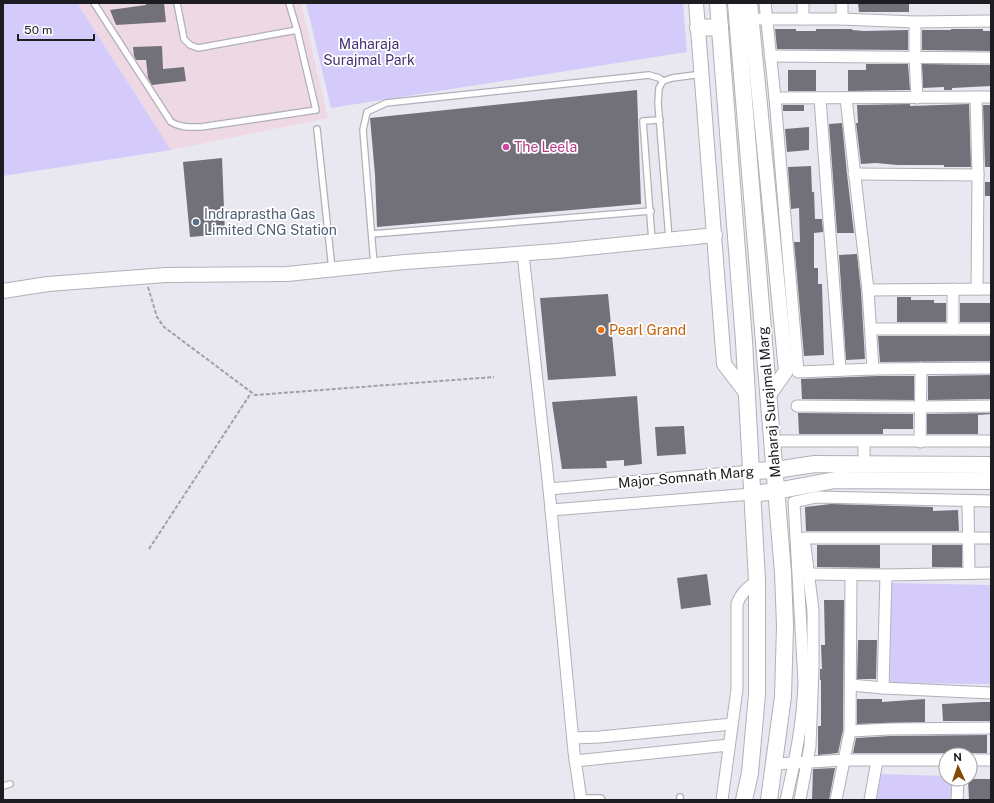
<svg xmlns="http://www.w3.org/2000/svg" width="994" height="803" viewBox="0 0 994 803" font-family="'Public Sans',sans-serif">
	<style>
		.education { fill: #eed8e4 }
		.green { fill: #d4cbfb }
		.building { fill: #727179 }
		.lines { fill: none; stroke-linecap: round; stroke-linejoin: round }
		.service-casing { stroke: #b1b0b8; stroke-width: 8 }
		.minor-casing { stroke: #b1b0b8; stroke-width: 13 }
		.tertiary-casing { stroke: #b1b0b8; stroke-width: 16 }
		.secondary-casing { stroke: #b1b0b8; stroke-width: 18 }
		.path { stroke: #a1a0a7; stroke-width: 2; stroke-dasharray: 4 2; stroke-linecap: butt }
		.service { stroke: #fff; stroke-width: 5.5 }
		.minor { stroke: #fff; stroke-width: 11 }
		.tertiary { stroke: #fff; stroke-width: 14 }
		.secondary { stroke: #fff; stroke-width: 16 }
		.hotel-dot { fill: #d1479c; stroke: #fff; stroke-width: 1.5 }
		.service-dot { fill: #5c6f8a; stroke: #fff; stroke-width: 1.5 }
		.food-dot { fill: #e8710a; stroke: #fff; stroke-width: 1.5 }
		.labels { text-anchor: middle; stroke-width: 3.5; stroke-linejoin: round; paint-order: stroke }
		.park-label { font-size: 14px; fill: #443076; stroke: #fff }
		.hotel-label { font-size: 14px; fill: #b23c85; stroke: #fff; text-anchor: start }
		.service-label { font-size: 14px; fill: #4e5e75; stroke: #fff; text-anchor: start }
		.food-label { font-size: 14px; fill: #c56008; stroke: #fff; text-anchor: start }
		.street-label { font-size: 14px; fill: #1d1c20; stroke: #fff }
	</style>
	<rect width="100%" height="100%" fill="#e9e8f1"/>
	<path class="education" d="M77,3h224l27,115 -157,32z"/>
	<g class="green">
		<path d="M3,3h74l94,147 -168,26z"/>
		<path d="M306,3h377l4,49 -356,56z"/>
		<path d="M891,583l100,2 -1,99 -100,-1z"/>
		<path d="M881,774l65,2v3h7l-1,21h-76z"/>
	</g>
	<g class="building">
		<path d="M146,3h18l2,19 -50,3 -6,-15 36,-5z"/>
		<path d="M858,3h51v9h-50z"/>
		<path d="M775,29h21v2h20v-2h36v1l12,1 44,-1v20l-131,-1z"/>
		<path d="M951,29h32v2h8v20l-69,-1v-20h29z"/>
		<path d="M162,46l1,23 21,-2 2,14 -34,4 -4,-7 -2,-18h-10l-2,-4 -1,-9z"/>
		<path d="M866,64h42l2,26 -62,1v-21h18z"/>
		<path d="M922,64l69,1v21l-39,2v2h-8v-3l-21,1z"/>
		<rect x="788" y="70" width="28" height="21"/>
		<path d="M637,90l4,114 -264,23 -2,-52 -5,-57z"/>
		<path d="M910,104v2l59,-2 2,63h-27v-2h-47l-21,-2 -15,1 -5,-41h2l-1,-18z"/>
		<rect x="783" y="105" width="21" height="6"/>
		<path d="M983,105h8v62h-6z"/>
		<path d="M842,123l5,51 7,59h-17l-8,-109z"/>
		<path d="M809,127v23l-22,2 -2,-23z"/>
		<path d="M222,158l3,76 -35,3 -7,-75z"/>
		<path d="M811,166l1,26h2l1,27h7l1,13 -9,1v35h4v16h4l2,71 -20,1 -10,-114h6l-1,-34 -8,1 -3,-42z"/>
		<rect x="985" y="182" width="6" height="14"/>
		<path d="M857,254l4,37 4,68 -19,1 -7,-105z"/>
		<path d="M608,294l8,82 -68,4 -8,-82z"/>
		<path d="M897,297h14v3h23v3h12v19h-49z"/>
		<rect x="960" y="303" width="31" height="19"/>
		<path d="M878,336h113v25l-111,1z"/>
		<path d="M991,375v24l-63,1v-24z"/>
		<path d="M877,376h37v24l-112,-1 -1,-20z"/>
		<path d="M637,396l5,68 -18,2v-6l-18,1 1,7 -45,1 -10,-67z"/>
		<path d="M798,413l115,1v15h-30v5h-84z"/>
		<path d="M991,413v1l-13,1v19h-51v-20z"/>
		<path d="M684,426l2,28 -29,2 -2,-29z"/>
		<path d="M831,504l102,3v4l25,-1 1,21h-153l-1,-24z"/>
		<path d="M817,545h63v23l-63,-1z"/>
		<rect x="932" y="545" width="30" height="22"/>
		<path d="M707,574l4,31 -30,4 -4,-31z"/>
		<path d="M824,600h20l-1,130 -5,23 -20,2v-29h3v-46h-1v-11h2l-1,-24h4z"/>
		<path d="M858,640h19l-1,39h-19z"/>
		<path d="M857,699h25v3l43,-3v23l-68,2z"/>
		<path d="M982,702h9v19h-48l-1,-17z"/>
		<path d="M987,735v18h-17l-5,2h-14l-5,-2h-93l3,-15 34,-2z"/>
		<path d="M835,768l-6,32h-17l1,-31z"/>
		<path d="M968,779h23v21h-22z"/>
	</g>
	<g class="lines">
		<g class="service-casing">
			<g id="service">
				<path d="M94,3l77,119c10,6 18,5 30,5l115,-17 -19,-80 -8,-27"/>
				<path d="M177,3l7,36 6,6 8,3 99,-18"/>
				<path d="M317,129l15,140"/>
				<path d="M372,234l279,-23"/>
				<path d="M669,239l-11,-136 1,-15 4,-7 9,-3 30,-4"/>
				<path d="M652,241l-9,-120 17,-1"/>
				<path d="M374,265l-11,-135 4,-18 19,-9 263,-28 10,3 4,3"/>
				<path d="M3,786l7,-2"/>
				<path d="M580,798h21l1,2"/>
				<path d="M680,800v-3"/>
			</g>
		</g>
		<g class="minor-casing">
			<g id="minor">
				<path d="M765,3l10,95 23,274 75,-3 118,-1"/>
				<path d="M803,3v16"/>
				<path d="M842,3v16"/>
				<path d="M760,19h82l73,3 76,-1"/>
				<path d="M915,22v36l2,40"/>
				<path d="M770,56l221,2"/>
				<path d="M976,97l2,78 -1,114"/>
				<path d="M775,98l216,-1"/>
				<path d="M820,98l20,272"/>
				<path d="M846,98l22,192 5,79"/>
				<path d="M854,174l124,1"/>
				<path d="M523,254l26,235 25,263 7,48"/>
				<path d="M868,290l123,-1"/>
				<path d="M871,329h120"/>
				<path d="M953,329v-40"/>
				<path d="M797,406l124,1 70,-1"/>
				<path d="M773,441h218"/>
				<path d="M864,441v23"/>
				<path d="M920,442l1,-74"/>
				<path d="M549,489l202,-18"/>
				<path d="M968,501l1,72"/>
				<path d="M551,510l201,-16"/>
				<path d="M809,574l77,1 105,-2"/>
				<path d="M851,685l32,3 108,5"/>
				<path d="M883,688l3,-113"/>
				<path d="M850,731l40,-2 101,-1"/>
				<path d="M573,738l27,-1 132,-13"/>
				<path d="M970,760h21"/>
				<path d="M575,761l154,-16"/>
				<path d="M775,764l70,-4h101"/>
				<path d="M722,800l15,-111v-85c4,-11 10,-16 20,-23"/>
				<path d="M786,800c9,-39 17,-78 18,-118l-10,-180 23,-5 174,4"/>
				<path d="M800,800l10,-54 3,-78v-58l-9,-72h187"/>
				<path d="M836,800l14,-69 1,-156"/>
				<path d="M870,800l7,-39"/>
				<path d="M957,800l1,-21"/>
			</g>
		</g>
		<g class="tertiary-casing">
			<g id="tertiary">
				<path d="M696,3l28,361 23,30"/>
				<path d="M750,3l36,368 -17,24"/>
				<path d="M3,291l45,-7 118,-9 121,-1 118,-12 152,-11 158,-16"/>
			</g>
		</g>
		<g class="secondary-casing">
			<g id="secondary">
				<path d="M718,3l26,338 13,240v113l-7,79 -6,27"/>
				<path d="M736,3l47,570 2,53 -2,70 -14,104"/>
				<path d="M698,28l22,-1"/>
				<path d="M751,471l24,-1 40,-6 176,1"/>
				<path d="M752,494l24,-3 59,-11 156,1"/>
			</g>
		</g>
		<g class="path">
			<path d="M148,287l9,30 7,10 91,68 239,-18"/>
			<path d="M149,549l102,-156"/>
		</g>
		<use href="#service" class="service"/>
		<use href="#minor" class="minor"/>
		<use href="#tertiary" class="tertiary"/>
		<use href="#secondary" class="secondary"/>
	</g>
	<circle class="hotel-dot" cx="506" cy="147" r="4"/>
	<circle class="service-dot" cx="196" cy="222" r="4"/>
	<circle class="food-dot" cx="601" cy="330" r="4"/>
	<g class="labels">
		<g class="park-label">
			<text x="369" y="49">Maharaja<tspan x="369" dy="16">Surajmal Park</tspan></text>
		</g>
		<g class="hotel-label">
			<text x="514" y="152">The Leela</text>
		</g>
		<g class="service-label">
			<text x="204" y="219">Indraprastha Gas<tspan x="204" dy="16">Limited CNG Station</tspan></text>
		</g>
		<g class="food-label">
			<text x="609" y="335">Pearl Grand</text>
		</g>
		<g class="street-label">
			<text transform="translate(769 402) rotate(-95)" y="5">Maharaj Surajmal Marg</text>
			<text transform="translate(686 477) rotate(-5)" y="5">Major Somnath Marg</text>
		</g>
	</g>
	<rect width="994" height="803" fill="none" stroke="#1d1c20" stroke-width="8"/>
	<g transform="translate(958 767) rotate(357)"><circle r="19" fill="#ffffff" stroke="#a5a4a6"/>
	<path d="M0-3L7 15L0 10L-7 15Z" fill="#864905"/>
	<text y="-6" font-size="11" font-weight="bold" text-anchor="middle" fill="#1d1c20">N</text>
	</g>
	<path d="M18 34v6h76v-6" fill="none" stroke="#1d1c20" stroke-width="2"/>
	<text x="24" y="34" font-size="12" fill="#1d1c20" stroke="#ffffff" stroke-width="3" paint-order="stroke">50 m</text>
</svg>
